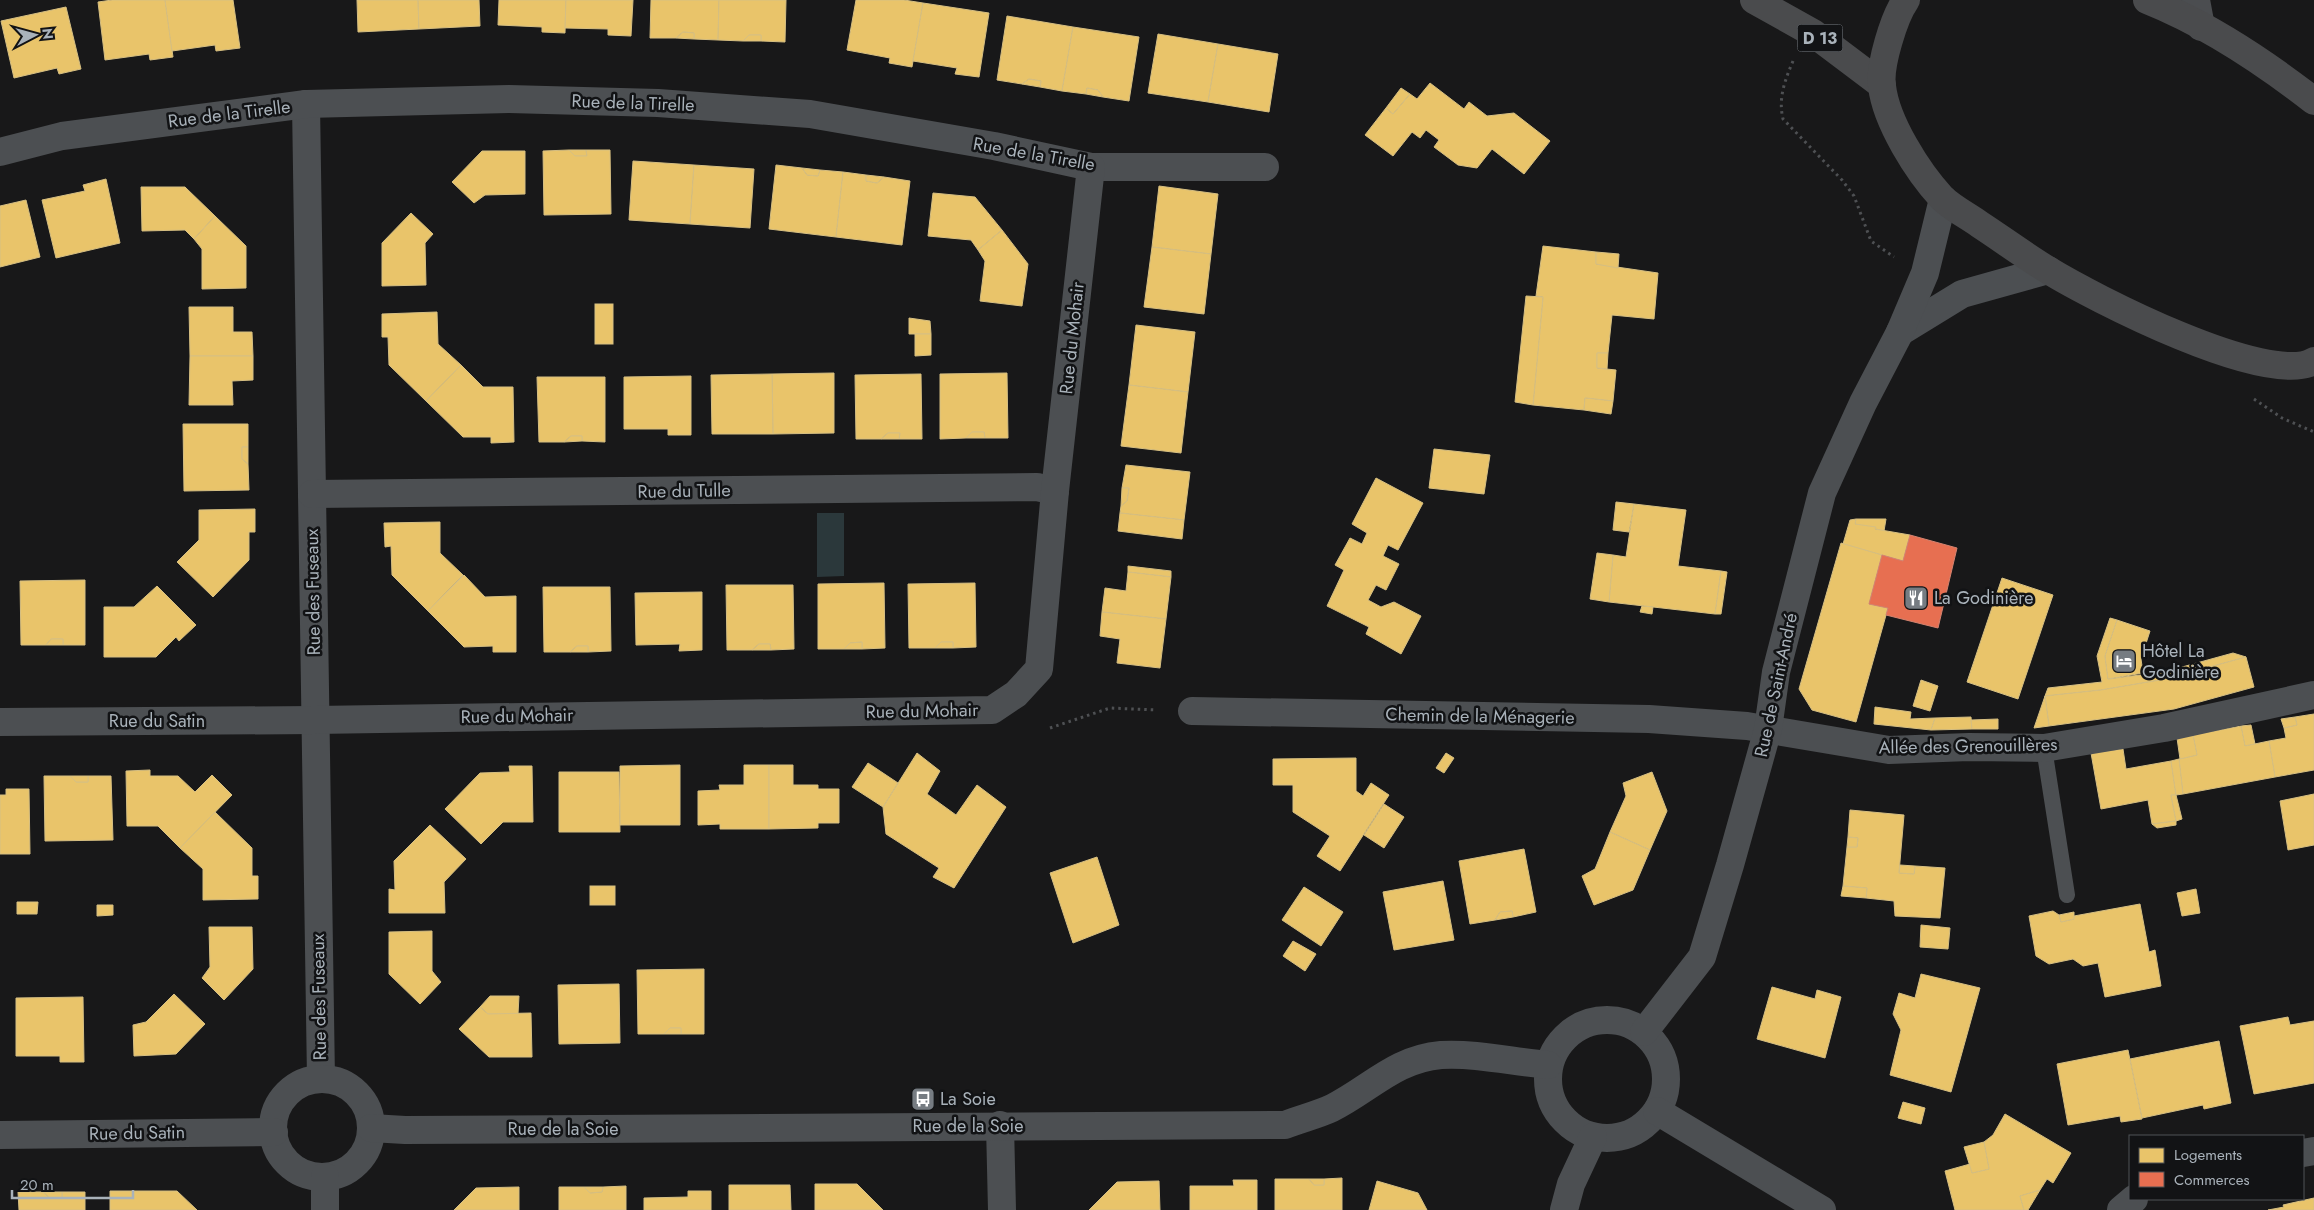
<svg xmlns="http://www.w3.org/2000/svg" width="2314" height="1210" viewBox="0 0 2314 1210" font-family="Jost,sans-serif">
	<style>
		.water { fill: #2b383b }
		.homes { fill: #e9c46a; stroke: #d6bf82 }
		.shops { fill: #e76f51; stroke: #d48370 }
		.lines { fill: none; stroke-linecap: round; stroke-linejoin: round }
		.path { stroke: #4e5053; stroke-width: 3; stroke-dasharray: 2.5 4; stroke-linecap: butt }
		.lane { stroke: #4c4f52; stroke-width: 16 }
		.street { stroke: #4c4f52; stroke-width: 28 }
		.secondary { stroke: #4b4d50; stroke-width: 28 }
		.primary { stroke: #4a4b4d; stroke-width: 28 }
		.labels { text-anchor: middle; stroke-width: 5; stroke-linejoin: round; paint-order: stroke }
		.shield { fill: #121315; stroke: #7c8288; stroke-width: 1 }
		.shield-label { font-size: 16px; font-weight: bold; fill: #a9b2ba }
		.street-label { font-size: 18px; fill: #a9b2ba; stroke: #121315 }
		.poi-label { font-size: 18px; fill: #a9b2ba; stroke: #121315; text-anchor: start }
	</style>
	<rect width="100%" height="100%" fill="#181819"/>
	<path class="water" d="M817,513h27v63l-27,1z"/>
	<g class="homes">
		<path d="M112,0h53l8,57 -23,3 -1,-6 -44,6 -7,-58z"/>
		<path d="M165,0h68l7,48 -24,3 -1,-6 -43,6z"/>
		<path d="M357,0h61l1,29 -61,3z"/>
		<path d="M418,0h61l1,26 -61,3z"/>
		<path d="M499,0h67l-1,33 -23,-1v-5l-44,-2z"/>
		<path d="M566,0h67l-2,36 -23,-1v-6l-43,-1z"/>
		<path d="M651,0h68l-1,40 -24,-1v-6l-11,-1 -7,6h-26z"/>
		<path d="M719,0h67l-1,42 -24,-1v-6h-12l-6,6 -25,-1z"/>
		<path d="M856,0h48l19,3 -11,64 -23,-4 1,-5 -43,-8z"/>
		<path d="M923,3l66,10 -10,64 -24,-3 2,-6 -44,-7z"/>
		<path d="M66,7l15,62 -22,5 -2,-6 -43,10 -13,-57z"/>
		<path d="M1007,16l66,11 -11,64 -22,-4 1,-6 -12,-2 -7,5 -25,-4z"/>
		<path d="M1073,27l66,10 -10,64 -26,-4 -5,-7 -11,-2 -1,6 -24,-3z"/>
		<path d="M683,32l11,1v6l-18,-1z"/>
		<path d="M1158,34l60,10 -10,58 -60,-9z"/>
		<path d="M749,35h12v6h-18z"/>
		<path d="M1218,44l60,10 -9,58 -61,-10z"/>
		<path d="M1029,79l12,2 -1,6 -18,-3z"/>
		<path d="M1430,83l34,26 5,-7 18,14 27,-3 36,28 -26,33 -32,-25 -15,19 -19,-3 -24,-18 5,-7 -13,-10 -6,8 -8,-6 -19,24 -28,-21 21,-27 7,6 17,-20 7,5z"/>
		<path d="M1087,88l11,2 5,7 -17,-3z"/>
		<path d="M1401,88l9,6 -17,20 -7,-6z"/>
		<path d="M569,150h17l1,6h-12z"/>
		<path d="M569,150l6,6h12l-1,-6h24l1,64 -67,1 -1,-64z"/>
		<path d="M482,151h43v43l-40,1 -11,8 -22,-21z"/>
		<path d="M633,161l61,4 -4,59 -61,-4z"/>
		<path d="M694,165l60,4 -4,59 -60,-4z"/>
		<path d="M776,165l26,3 5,7 11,1 2,-6 23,2 -7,65 -67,-8z"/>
		<path d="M802,168l18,2 -2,6 -11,-1z"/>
		<path d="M843,172l23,3v6l11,2 7,-6 26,4 -8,64 -66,-8z"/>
		<path d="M866,175l18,2 -7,6 -11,-2z"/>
		<path d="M106,179l14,64 -64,15 -14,-58 43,-9 -2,-6z"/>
		<path d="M1159,186l59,8 -7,60 -59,-7z"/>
		<path d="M141,187h44l30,29 -21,23 -9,-9 -43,1z"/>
		<path d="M933,193l42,4 27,33 -24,20 -7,-10 -43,-4z"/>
		<path d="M26,200l14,57 -40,10v-61z"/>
		<path d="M411,213l22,21 -8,9 1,42 -44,1v-43z"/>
		<path d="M215,216l31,30v42l-44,1v-40l-8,-10z"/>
		<path d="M1002,230l26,34 -6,42 -42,-5 5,-40 -7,-11z"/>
		<path d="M1543,246l53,6v12l62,9 -4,46 -42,-4 -4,38h-11v15l19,2 -3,31 -28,-3 -1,12 -51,-5 10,-108 -7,-1z"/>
		<path d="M1152,247l59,7 -7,60 -60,-7z"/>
		<path d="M1596,252l23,2 -1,14 -22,-4z"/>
		<path d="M1526,296l17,1 -10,108 -18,-3z"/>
		<rect x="595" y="304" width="18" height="40"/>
		<path d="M189,307h44v25h19l1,24h-63z"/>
		<path d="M437,312l1,32 23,21 -35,36 -37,-36 -1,-28h-6v-23z"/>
		<path d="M909,318l21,3 1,13h-22z"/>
		<path d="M1136,325l59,7 -7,60 -59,-7z"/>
		<path d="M915,334h16v21l-16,1z"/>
		<path d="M1597,353h11l-1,16 -10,-1z"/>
		<path d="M190,356h63v24l-21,1 1,24h-44z"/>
		<path d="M461,365l22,22h30l1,55 -23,1v-6h-28l-37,-36z"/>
		<path d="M834,373v60l-61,1 -1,-60z"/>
		<path d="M1007,373l1,65h-23l-1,-6h-12l-6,6 -26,1v-65z"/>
		<path d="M772,374l1,60h-61l-1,-59z"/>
		<path d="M921,374l1,65h-23l1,-6h-12l-7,6h-25l-1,-64z"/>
		<path d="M691,376v59h-23v-6h-44v-52z"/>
		<path d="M537,377h68v65l-23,-1v-5h-11l-7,6h-25z"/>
		<path d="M1129,385l59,7 -7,61 -60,-7z"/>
		<path d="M1585,398l28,3 -2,13 -27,-4z"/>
		<path d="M183,424h65v23h-6v12l6,5 1,26 -65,1z"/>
		<path d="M972,432h12l1,6h-19z"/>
		<path d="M888,433h12l-1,6h-18z"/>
		<path d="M571,436h11v5l-18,1z"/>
		<path d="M242,447h6v17l-6,-5z"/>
		<path d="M1434,449l56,6 -6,39 -55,-6z"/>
		<path d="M1126,465l64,7 -6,48 -64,-7 1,-7 6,-5 2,-13h-7z"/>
		<path d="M1376,478l47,25 -25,47 -10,-5 -5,11 16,8 -13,26 -10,-5 -8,15 13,7 13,-5 27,14 -20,38 -35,-20 3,-7 -42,-21 17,-36 -9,-5 15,-27 12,6 5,-11 -15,-9z"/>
		<path d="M1122,488h7l-2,13 -6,5z"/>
		<path d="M1616,502l18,2 -5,28 -16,-2z"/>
		<path d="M1634,504l52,6 -8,56 43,5 -6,43 -106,-12 4,-47 13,2z"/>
		<path d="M255,509v23h-6v28l-36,37 -36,-35 22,-22v-30z"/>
		<path d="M1120,513l64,7 -2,19 -64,-8z"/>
		<path d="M1856,519h30l-2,12 -29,-7z"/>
		<path d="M1856,519l-1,5 21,3 -1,2 35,6 -7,26 -60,-17 7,-24z"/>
		<path d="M440,522v31l23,22 -35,36 -36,-36 -1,-29 -6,1 -1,-24z"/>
		<path d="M1841,543l41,12 -13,49 19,4 -32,114 -44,-12 -13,-21z"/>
		<path d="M1597,553l16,2 -4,47 -19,-3z"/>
		<path d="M1128,566l43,5v6l-43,-5z"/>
		<path d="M1721,571l6,1 -6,42h-6z"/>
		<path d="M1128,572l43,5 -5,42 -64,-7 3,-24 21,3z"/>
		<path d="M464,575l21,22 31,-1v56h-23v-6l-29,1 -36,-36z"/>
		<path d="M2002,578l51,17 -35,104 -51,-17z"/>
		<path d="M85,580v65h-22v-6h-12l-5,6h-25l-1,-64z"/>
		<path d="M884,583l1,65 -23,1v-7l-12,1 -6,6h-26v-65z"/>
		<path d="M975,583l1,64 -23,1v-6h-12l-6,6h-26l-1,-64z"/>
		<path d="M726,585h67l1,64 -23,1 -1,-6h-11l-7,6h-25z"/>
		<path d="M157,586l39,39 -17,16 -3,-4 -20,20h-52v-50h30z"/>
		<path d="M543,587h67l1,64 -23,1v-6h-11l-7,6h-26z"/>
		<path d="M702,592v58l-23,1 1,-7 -44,1 -1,-52z"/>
		<path d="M1642,606l11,1 -1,7 -12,-2z"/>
		<path d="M1102,612l64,7 -6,49 -43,-5 3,-24 -20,-3z"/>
		<path d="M2110,618l7,2 -12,36 3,23 56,-7 69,-19 13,4 -80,22 -65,11 -56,6 3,-8 54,-6 -5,-26z"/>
		<path d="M2117,620l33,11 -9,28 2,14 -35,6 -3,-23z"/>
		<path d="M51,639h12v6h-17z"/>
		<path d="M862,642v7h-18l6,-6z"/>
		<path d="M941,642h12v6h-18z"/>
		<path d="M759,644h11l1,6h-19z"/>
		<path d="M577,646h11v6h-18z"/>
		<path d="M2246,657l8,30 -80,22 -125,17 -4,-30 56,-6 65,-11z"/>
		<path d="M1921,680l17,6 -8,25 -17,-5z"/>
		<path d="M2045,696l4,30 -15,2z"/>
		<path d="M1875,707l36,5 -1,7 25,-1 -4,12 -57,-6z"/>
		<path d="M2314,714v56l-39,7 -6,-36 17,-3 -2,-10 13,-3 -2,-8z"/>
		<path d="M1971,717l1,12 -41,1 4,-12z"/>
		<path d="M2295,717l2,8 -13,3 -3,-9z"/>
		<path d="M1998,719v10h-26l-1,-9z"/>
		<path d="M2251,725l4,19 -10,2 -4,-20z"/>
		<path d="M2241,726l4,20 24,-5 6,36 -92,17 -4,-35 18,-4 -4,-20z"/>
		<path d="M2193,735l4,20 -17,4 -3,-21z"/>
		<path d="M2123,749l3,20 45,-8 5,34h-5l5,26 -24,3 -4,-24 -47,9 -10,-56z"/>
		<path d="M917,753l23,18 -13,23 29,21 21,-30 29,22 -52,81 -21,-11 6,-9 -53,-34 -3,-27z"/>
		<path d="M1446,753l8,5 -10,15 -8,-5z"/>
		<path d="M1356,758v33l7,5 8,-13 18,12 -49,76 -23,-15 13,-20 -37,-24v-27h-20v-26z"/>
		<path d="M2179,759l4,35 -7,1 -5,-34z"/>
		<path d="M868,763l30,20 -15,24 -31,-20z"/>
		<path d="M680,765v60h-60v-59z"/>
		<path d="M744,765h25v64h-49v-5l-22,1v-34l22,-1 -1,-5h25z"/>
		<path d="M769,765h24v20h25v4h21v34h-21v5l-49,1z"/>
		<path d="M509,766h23l1,56h-30l-22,22 -36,-35 35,-36 30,-1z"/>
		<path d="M150,770v6h28l17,16 17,-17 20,20 -52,53 -22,-22h-31l-1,-55z"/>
		<path d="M559,772h60l1,60h-61z"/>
		<path d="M1652,772l15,39 -17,39 -40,-18 16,-36 -3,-13z"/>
		<path d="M44,776h26l6,6h12v-6h23l2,64 -68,1z"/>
		<path d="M70,776h18v6h-12z"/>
		<path d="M6,789h23l1,65h-30v-59h6z"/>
		<path d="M2314,794v51l-26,5 -8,-49z"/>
		<path d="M2171,795h5l6,24 -6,2z"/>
		<path d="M1384,804l20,13 -20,31 -20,-13z"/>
		<path d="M1850,810l54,5 -5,58 15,1 1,-8 30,2 -5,50 -45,-2 -1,-15 -28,-3 1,-10 -24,-2 4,-39h10l1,-9 -10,-1z"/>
		<path d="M215,812l37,36v28h6v23l-55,1v-31l-23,-21z"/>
		<path d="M2176,821v4l-19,3 -5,-4z"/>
		<path d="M430,825l36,34 -22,23 1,31h-56v-24l6,1 -1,-29z"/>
		<path d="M1610,832l40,18 -17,40 -39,15 -12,-29 13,-7z"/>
		<path d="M1848,837l10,1 -1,9h-10z"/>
		<path d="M1524,849l12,63 -23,5 -1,-6 -12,1 -5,8 -25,4 -11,-63z"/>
		<path d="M1097,857l22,68 -46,18 -23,-70z"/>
		<path d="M1900,865l15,1 -1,8 -15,-1z"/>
		<path d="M1443,881l11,59 -60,10 -11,-58z"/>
		<rect x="590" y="886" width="25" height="19"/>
		<path d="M1843,886l24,2 -1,10 -25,-2z"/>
		<path d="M1304,887l39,25 -22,34 -39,-26z"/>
		<path d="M2196,889l4,24 -18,3 -5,-23z"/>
		<path d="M17,902h21l-1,12h-20z"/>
		<path d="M2140,904l9,48 6,-2 6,36 -56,11 -7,-34 -15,3 -10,-7 -24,5 -13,-8 -7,-40 24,-5 6,4 2,7 13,-3v-3z"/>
		<path d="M97,905h16v10l-16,1z"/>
		<path d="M1512,911l1,6 -18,3 5,-8z"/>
		<path d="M2074,912v7l-13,3 -2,-7z"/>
		<path d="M1921,925l29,3 -2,21 -28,-2z"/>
		<path d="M209,927h43l1,42 -29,31 -22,-22 8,-11z"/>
		<path d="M432,931v40l9,11 -21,22 -31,-30v-42z"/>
		<path d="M1293,941l23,13 -11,17 -22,-15z"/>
		<path d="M704,969v65h-23v-6h-11l-6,6h-26l-1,-64z"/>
		<path d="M1921,974l59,14 -29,104 -61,-17 11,-45 -8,-16 6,-21 16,5z"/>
		<path d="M619,984l1,59 -61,1 -1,-59z"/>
		<path d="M1772,987l43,12 2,-9 24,7 -16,61 -68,-19z"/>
		<path d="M174,994l31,30 -29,30 -42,2 -1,-31 13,-3z"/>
		<path d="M490,996h29l-1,18h-30l-8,-7z"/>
		<path d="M83,997l1,65h-24v-6h-44v-58z"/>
		<path d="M480,1007l8,7 43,-1 1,44h-43l-30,-28z"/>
		<path d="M2288,1017l2,8 24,-4v62l-60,11 -14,-68z"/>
		<path d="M670,1028h11v6h-17z"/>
		<path d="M2219,1041l12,62 -27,6 -1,-4 -61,13 -12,-59z"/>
		<path d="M2128,1050l14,69 -21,3 -1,-6 -52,9 -11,-61z"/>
		<path d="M1903,1102l22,6 -4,16 -23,-6z"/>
		<path d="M2005,1114l66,39 -18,30 -6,-4 -7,11 -20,6 4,14h-69l-10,-39 25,-7 2,9 17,-4 -5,-27 9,-7z"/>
		<path d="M1984,1142l5,27 -17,4 -8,-26z"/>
		<path d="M1342,1178v32h-67v-31h34l5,6h10v-6z"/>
		<path d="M1309,1179h15v6h-10z"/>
		<path d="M1233,1180h24v30h-67v-24h44z"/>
		<path d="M1159,1181l1,29h-71l28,-28z"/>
		<path d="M1377,1181l41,12 9,17h-58z"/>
		<path d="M815,1184h42l26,26h-68z"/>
		<path d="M729,1185h61l1,25h-62z"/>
		<path d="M626,1186v24h-67v-23h25l6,6 12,-1 1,-5z"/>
		<path d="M519,1187v23h-65l22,-22z"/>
		<path d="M584,1187h19l-1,5 -12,1z"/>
		<path d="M2040,1190l-12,20h-4l-4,-14z"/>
		<path d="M110,1191h67l20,19h-87z"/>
		<path d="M688,1191h23v19h-67v-12l44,-1z"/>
		<path d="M18,1192h25l7,6h12v-6h23v18h-66z"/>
		<path d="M43,1192h19v6h-12z"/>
		<path d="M2314,1198v12h-46l16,-3 -1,-2z"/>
	</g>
	<path class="shops" d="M1910,535l47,13 -19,80 -52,-13 2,-7 -19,-4 13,-49 21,6z"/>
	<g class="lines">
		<g class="path">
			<path d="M1793,61c-8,19 -15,37 -10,58l59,61 12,16 17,45 23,16"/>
			<path d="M2254,399l28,19 32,14"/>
			<path d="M1050,728l60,-20 47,2"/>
		</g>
		<path class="lane" d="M2044,748l23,147"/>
		<g class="street">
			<path d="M306,104l15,975"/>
			<path d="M0,152l62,-16 244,-32 203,-5 149,4 152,11 184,32 97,21h174"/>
			<path d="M1900,332l62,-38 86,-24"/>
			<path d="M312,494l725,-7 18,4"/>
			<path d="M1192,711l457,8 98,7 142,24 80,-3 75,1 120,-20 150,-33"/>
			<path d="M0,722l315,-2 677,-10 24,-16 23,-25 16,-178 36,-324"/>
			<circle cx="1607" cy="1079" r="59"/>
			<path d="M1644,1032l58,-75 28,-92 38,-136 8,-57 46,-179 41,-90 37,-71 25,-59 18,-74"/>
			<circle cx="322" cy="1128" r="49"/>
			<path d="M1657,1111l165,99"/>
			<path d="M1000,1125l2,85"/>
			<path d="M371,1128l34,2 880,-5c15,-6 32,-10 47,-17 38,-19 63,-49 109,-53 36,-2 72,7 107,10"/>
			<path d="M0,1135l274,-3"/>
			<path d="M2303,1153l11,-2"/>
			<path d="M325,1177v33"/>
			<path d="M1564,1210l7,-26 22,-47"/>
			<path d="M2121,1210l13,-11"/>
		</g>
		<path class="secondary" d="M2196,0l5,27"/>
		<g class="primary">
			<path d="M1754,0l59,33 69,52"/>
			<path d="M1906,0c-12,17 -27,66 -24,86 4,36 36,86 60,112 10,10 26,18 37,26 23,15 46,32 69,46 44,27 220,118 266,91"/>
			<path d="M2147,0c60,24 117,62 167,101"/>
		</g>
	</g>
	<defs>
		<g id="restaurant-square" transform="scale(1.25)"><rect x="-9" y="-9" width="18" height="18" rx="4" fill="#767c82" stroke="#121315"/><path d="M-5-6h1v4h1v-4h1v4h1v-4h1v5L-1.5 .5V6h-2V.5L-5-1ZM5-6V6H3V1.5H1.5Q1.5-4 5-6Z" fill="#fff"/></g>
		<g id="hotel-square" transform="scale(1.25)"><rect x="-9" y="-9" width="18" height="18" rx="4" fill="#767c82" stroke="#121315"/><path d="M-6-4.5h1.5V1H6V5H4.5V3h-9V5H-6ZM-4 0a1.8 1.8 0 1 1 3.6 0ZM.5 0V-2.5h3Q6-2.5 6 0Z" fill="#fff"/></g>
		<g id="bus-square" transform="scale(1.25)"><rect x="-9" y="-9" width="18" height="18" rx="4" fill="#767c82" stroke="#121315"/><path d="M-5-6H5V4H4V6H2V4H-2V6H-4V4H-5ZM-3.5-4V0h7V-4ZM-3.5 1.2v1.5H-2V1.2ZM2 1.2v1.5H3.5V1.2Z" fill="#fff"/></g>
	</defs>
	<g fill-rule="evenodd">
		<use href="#restaurant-square" x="1916" y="598"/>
		<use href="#hotel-square" x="2124" y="661"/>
		<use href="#bus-square" x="923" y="1099"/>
	</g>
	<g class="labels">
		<rect class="shield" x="1797.5" y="24.5" width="45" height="27" rx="4"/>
		<g class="shield-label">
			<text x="1820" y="44">D 13</text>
		</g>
		<g class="street-label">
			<text transform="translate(633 103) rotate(2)" y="6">Rue de la Tirelle</text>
			<text transform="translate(229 114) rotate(-7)" y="6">Rue de la Tirelle</text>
			<text transform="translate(1034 154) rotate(10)" y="6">Rue de la Tirelle</text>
			<text transform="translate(1072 338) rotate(-84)" y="6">Rue du Mohair</text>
			<text transform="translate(684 491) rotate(-1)" y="6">Rue du Tulle</text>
			<text transform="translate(313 592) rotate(-91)" y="6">Rue des Fuseaux</text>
			<text transform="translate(1776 685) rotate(-78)" y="6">Rue de Saint-André</text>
			<text transform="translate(922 711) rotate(-1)" y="6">Rue du Mohair</text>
			<text transform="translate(517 716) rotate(-1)" y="6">Rue du Mohair</text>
			<text transform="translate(1480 716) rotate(1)" y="6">Chemin de la Ménagerie</text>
			<text x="157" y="727">Rue du Satin</text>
			<text transform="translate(1968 746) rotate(-1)" y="6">Allée des Grenouillères</text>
			<text transform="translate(319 997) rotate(-91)" y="6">Rue des Fuseaux</text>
			<text x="968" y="1132">Rue de la Soie</text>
			<text x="563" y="1135">Rue de la Soie</text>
			<text transform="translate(137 1133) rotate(-1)" y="6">Rue du Satin</text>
		</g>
		<g class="poi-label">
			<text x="1934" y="604">La Godinière</text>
			<text x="2142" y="657">Hôtel La<tspan x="2142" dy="21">Godinière</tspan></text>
			<text x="940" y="1105">La Soie</text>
		</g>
	</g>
	<rect x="2129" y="1135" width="175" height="65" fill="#121315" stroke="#4e5357"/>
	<rect x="2139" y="1148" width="25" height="15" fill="#e9c46a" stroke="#4e5357"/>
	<text x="2174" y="1160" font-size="15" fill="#a9b2ba">Logements</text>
	<rect x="2139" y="1172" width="25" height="15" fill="#e76f51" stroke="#4e5357"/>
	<text x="2174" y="1185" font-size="15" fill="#a9b2ba">Commerces</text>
	<g transform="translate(35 35) rotate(84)" stroke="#121315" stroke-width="4" paint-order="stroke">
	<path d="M0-4L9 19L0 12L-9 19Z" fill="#a9b2ba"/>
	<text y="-8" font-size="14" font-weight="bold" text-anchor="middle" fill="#a9b2ba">N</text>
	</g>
	<path d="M12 1190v8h121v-8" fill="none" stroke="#a9b2ba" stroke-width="2.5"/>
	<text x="20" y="1190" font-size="15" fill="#a9b2ba" stroke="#121315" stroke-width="4" paint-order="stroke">20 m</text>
</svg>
